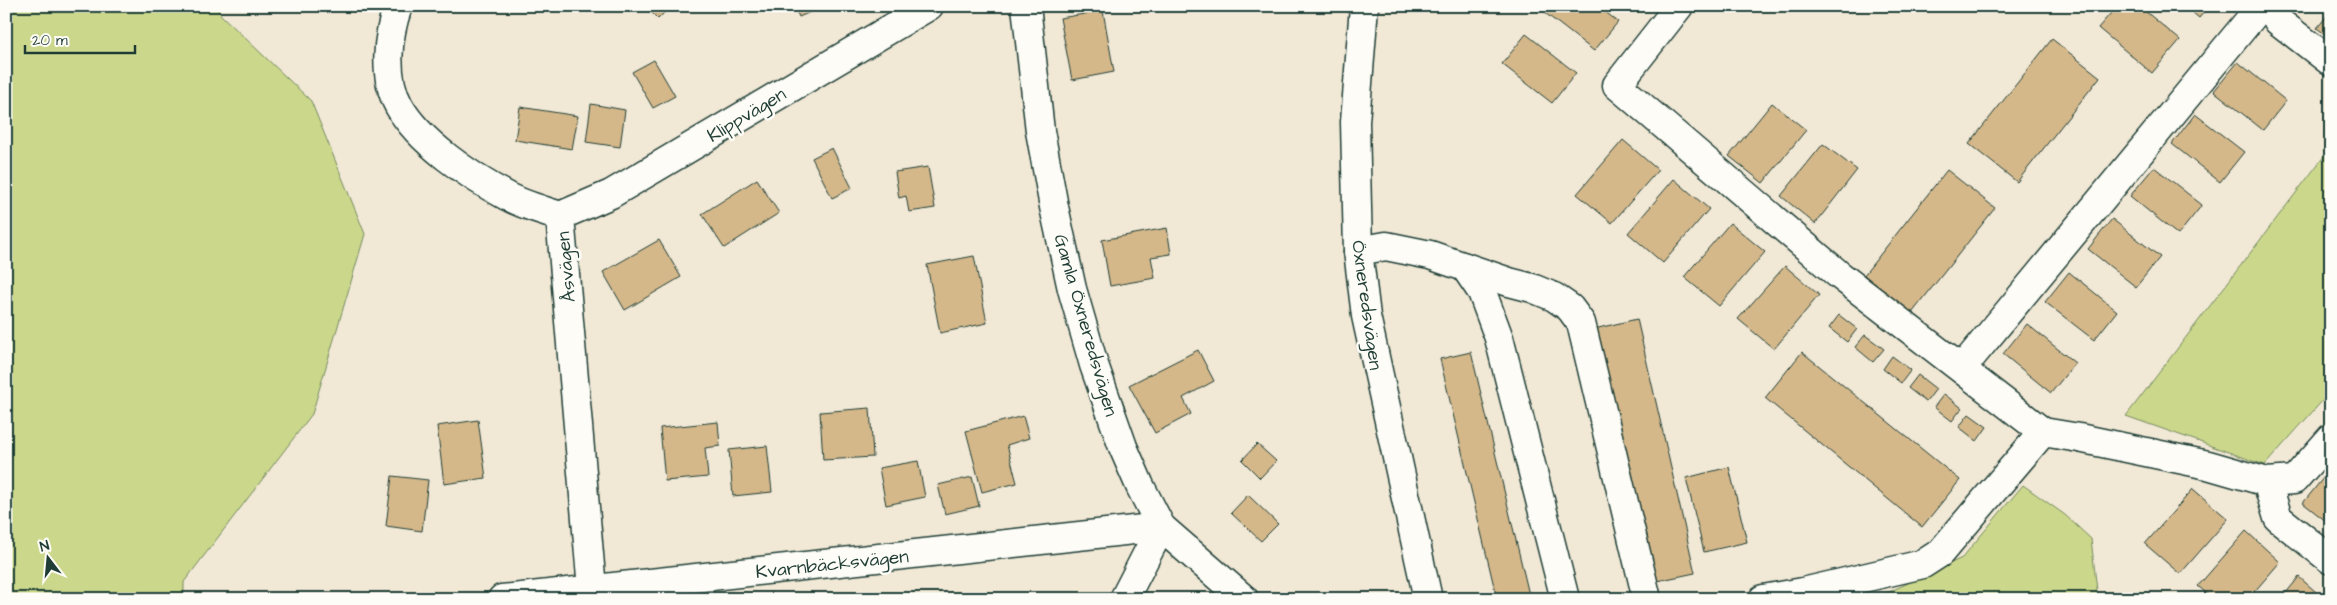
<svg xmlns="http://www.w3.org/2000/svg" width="2337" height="605" viewBox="0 0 2337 605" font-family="'Architects Daughter',sans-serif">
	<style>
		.green { fill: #cbd88b; stroke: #758a60 }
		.building { fill: #d5b88a; stroke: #1f3d34 }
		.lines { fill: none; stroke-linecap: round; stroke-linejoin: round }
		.minor-casing { stroke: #1f3d34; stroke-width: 31 }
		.minor { stroke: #fdfcf7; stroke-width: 28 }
		.labels { text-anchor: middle; stroke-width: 5; stroke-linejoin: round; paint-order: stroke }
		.street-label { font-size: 19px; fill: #1f3d34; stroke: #fdfcf7 }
	</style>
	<rect width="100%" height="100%" fill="#f1e8d6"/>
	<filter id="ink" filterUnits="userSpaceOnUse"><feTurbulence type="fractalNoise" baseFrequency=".02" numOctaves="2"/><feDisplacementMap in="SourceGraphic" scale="10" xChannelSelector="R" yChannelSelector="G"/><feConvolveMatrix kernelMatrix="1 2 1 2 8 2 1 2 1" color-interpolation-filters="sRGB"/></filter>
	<g filter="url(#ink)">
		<g class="green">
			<path d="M6,6h210l5,9 90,86 54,133 -53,180 -128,168v17h-178z"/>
			<path d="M2331,147v244l-66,74 -139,-49z"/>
			<path d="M2023,485l42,30 26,24 7,60h-230l10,-2 84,-39z"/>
		</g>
		<g class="building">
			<path d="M645,6h26l-13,13z"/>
			<path d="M794,6h20l1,4 -16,7z"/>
			<path d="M1550,6h48l20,16 -24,29 -49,-38z"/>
			<path d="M2117,6h22l41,34 -28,33 -54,-45z"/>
			<path d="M2185,6h24l-10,12z"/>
			<path d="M1103,11l11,61 -42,8 -12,-62z"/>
			<path d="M2331,11v28l-14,-11z"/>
			<path d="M1526,34l50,39 -24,30 -50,-39z"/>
			<path d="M2052,39l48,38 -83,105 -48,-38z"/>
			<path d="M654,60l21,36 -22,12 -21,-36z"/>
			<path d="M2238,62l48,39 -23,29 -49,-39z"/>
			<path d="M1772,103l34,27 -43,53 -34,-27z"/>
			<path d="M591,104l34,6 -5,37 -34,-5z"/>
			<path d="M520,107l58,9 -6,33 -57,-9z"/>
			<path d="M2195,114l49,38 -24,30 -48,-38z"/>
			<path d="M1623,140l35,30 -46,53 -35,-29z"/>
			<path d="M1823,144l34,26 -42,54 -34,-28z"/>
			<path d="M832,148l20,40 -20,10 -20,-40z"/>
			<path d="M928,167l7,41 -26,4 -3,-16 -7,2 -4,-26z"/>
			<path d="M2154,167l48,38 -24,30 -48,-39z"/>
			<path d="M1947,170l48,38 -83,105 -48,-38z"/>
			<path d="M757,179l22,34 -55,35 -22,-34z"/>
			<path d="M1674,179l35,30 -46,54 -35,-30z"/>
			<path d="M2112,219l48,38 -24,30 -48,-38z"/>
			<path d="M1730,223l35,29 -46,54 -35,-29z"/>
			<path d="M1167,228l4,26 -20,3 4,21 -45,8 -8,-46z"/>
			<path d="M659,240l22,37 -56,33 -22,-38z"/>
			<path d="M974,256l13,67 -47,10 -13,-68z"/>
			<path d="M1785,266l34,29 -45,54 -36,-30z"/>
			<path d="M2069,272l48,39 -23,29 -49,-38z"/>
			<path d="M1839,315l18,14 -10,13 -18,-14z"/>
			<path d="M1637,319l58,254 -43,9 -58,-253z"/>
			<path d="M2027,324l48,39 -24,30 -48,-39z"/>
			<path d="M1865,335l19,14 -11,13 -18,-15z"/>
			<path d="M1198,350l16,31 -31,17 8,16 -36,19 -26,-48z"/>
			<path d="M1471,352l59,247h-33l-57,-240z"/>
			<path d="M1802,352l158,128 -38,47 -157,-129z"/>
			<path d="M1892,356l19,14 -10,13 -18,-14z"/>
			<path d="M1918,375l18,14 -10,13 -18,-14z"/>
			<path d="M1944,394l18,14 -10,13 -18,-14z"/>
			<path d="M870,408l3,49 -50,3 -3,-48z"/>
			<path d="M1969,414l18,13 -10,14 -18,-14z"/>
			<path d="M1023,416l6,22 -22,7 10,38 -35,9 -16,-61z"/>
			<path d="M478,420l8,58 -42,6 -7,-58z"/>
			<path d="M718,422l2,24 -15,2 3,29 -43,4 -5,-53z"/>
			<path d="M1257,444l19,17 -16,17 -18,-18z"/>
			<path d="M767,446l5,46 -39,4 -4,-46z"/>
			<path d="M918,461l7,36 -39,8 -7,-37z"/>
			<path d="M1729,467l18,75 -43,10 -18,-74z"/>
			<path d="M2328,472l3,2v51l-28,-22z"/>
			<path d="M392,476l36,4 -6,51 -36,-5z"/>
			<path d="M972,477l7,29 -34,8 -7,-29z"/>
			<path d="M2193,489l35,30 -48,55 -35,-30z"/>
			<path d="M1248,495l30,29 -17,17 -30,-28z"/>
			<path d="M2246,531l34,31 -32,37h-35l-15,-13z"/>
			<path d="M2299,577l25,22h-43z"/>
		</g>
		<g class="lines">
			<g class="minor-casing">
				<g id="minor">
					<path d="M398,6c-11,31 -15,71 1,100 20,36 72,71 108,90 16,9 36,14 53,20"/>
					<path d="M1026,6l14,125 14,76 18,82 22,76 29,82 17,39 21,41 83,72"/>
					<path d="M1364,6l-9,116 3,129 8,65 62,283"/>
					<path d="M1679,6l-62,79 221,189 205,158"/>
					<path d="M2271,6l7,15 53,41"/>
					<path d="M560,216l51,-22 318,-188"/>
					<path d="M560,216l32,373"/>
					<path d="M1358,251l28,-5 44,9 79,27 23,6 22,9 16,11 11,15 66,276"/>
					<path d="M1465,267l17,25 17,46 66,261"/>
					<path d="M1962,368l299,-362"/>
					<path d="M2267,482l11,36 53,42"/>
					<path d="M502,599l659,-72"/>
					<path d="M1124,599l37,-72"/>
					<path d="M1763,599l40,-7 120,-28 17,-11 103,-121 36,6 129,27 59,17 27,-2 37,-42"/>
				</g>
			</g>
			<use href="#minor" class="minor"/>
		</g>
	</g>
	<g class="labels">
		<g class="street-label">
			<text transform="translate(746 114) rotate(-31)" y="7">Klippvägen</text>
			<text transform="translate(565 267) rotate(-95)" y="7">Åsvägen</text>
			<text transform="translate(1368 305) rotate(82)" y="7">Öxneredsvägen</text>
			<text transform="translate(1087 325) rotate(74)" y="7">Gamla Öxneredsvägen</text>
			<text transform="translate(832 563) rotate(-6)" y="7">Kvarnbäcksvägen</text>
		</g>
	</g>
	<rect width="2337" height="605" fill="none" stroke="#fdfcf7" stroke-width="25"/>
	<rect x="12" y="12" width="2312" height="580" fill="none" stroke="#1f3d34" stroke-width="2" filter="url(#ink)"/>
	<g transform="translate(48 558) rotate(344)" stroke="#fdfcf7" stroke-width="4" paint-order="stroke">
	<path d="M0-4L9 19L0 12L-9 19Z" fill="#1f3d34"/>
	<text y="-8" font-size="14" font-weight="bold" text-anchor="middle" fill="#1f3d34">N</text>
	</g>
	<path d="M25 45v8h110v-8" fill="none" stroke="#1f3d34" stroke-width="2.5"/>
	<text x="32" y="45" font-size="15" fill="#1f3d34" stroke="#fdfcf7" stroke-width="4" paint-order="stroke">20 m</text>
</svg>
